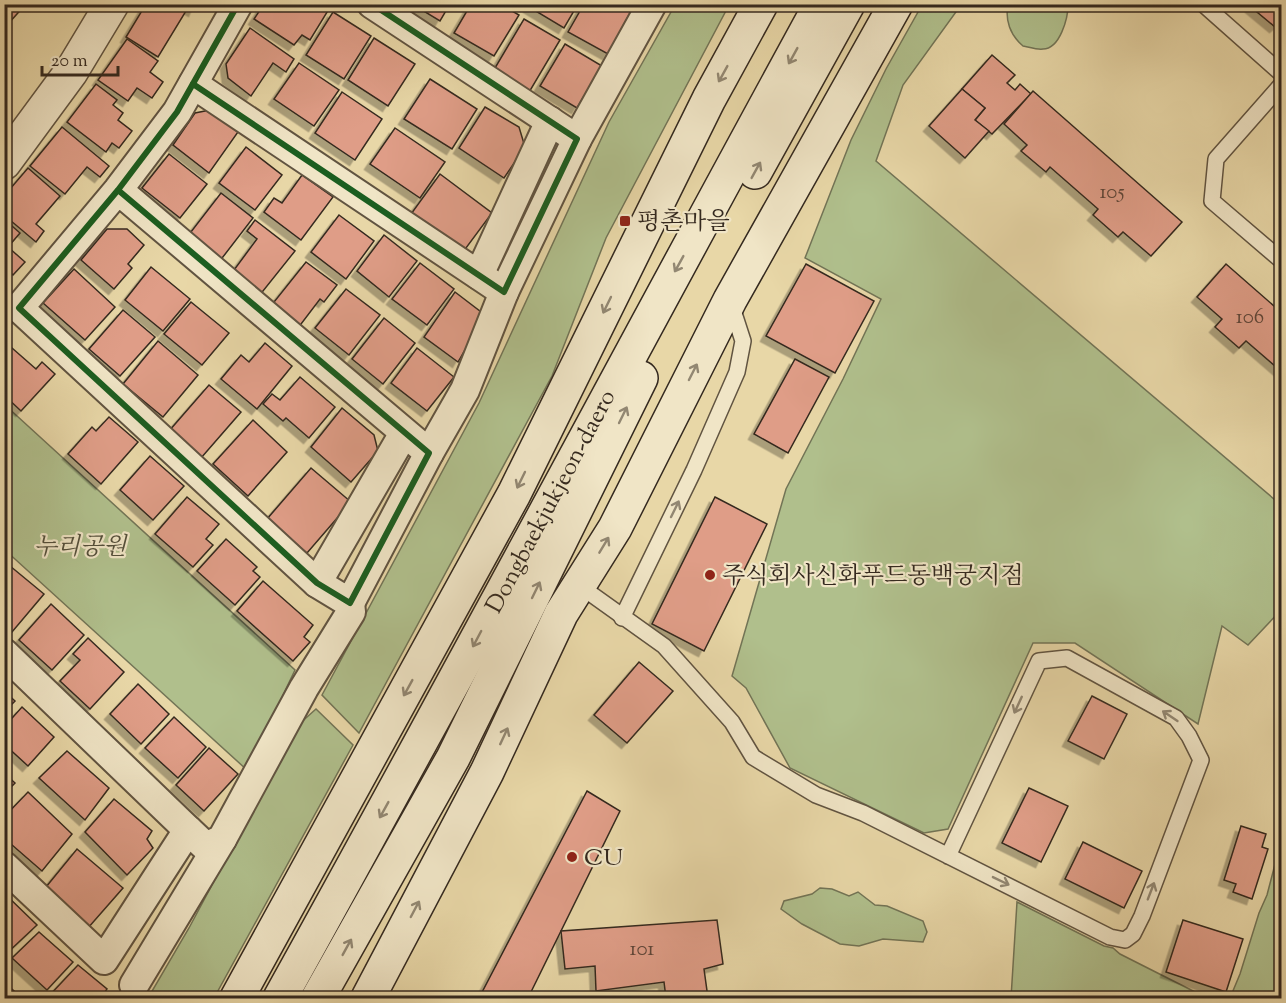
<svg xmlns="http://www.w3.org/2000/svg" width="1286" height="1003" viewBox="0 0 1286 1003" font-family="'Sorts Mill Goudy','Noto Serif KR',serif">
	<style>
		.green { fill: #b0bf8c; stroke: #727456; stroke-width: 1.5 }
		.building { fill: #df9d87; stroke: #34291f; stroke-width: 1.5; filter: url(#shadow) }
		.lines { fill: none; stroke-linecap: round; stroke-linejoin: round }
		.service-casing { stroke: #615441; stroke-width: 18 }
		.minor-casing { stroke: #615441; stroke-width: 32 }
		.tertiary-casing { stroke: #615441; stroke-width: 36 }
		.secondary-casing { stroke: #34291f; stroke-width: 36 }
		.service { stroke: #f0e5c6; stroke-width: 15 }
		.minor { stroke: #f0e5c6; stroke-width: 28 }
		.tertiary { stroke: #f0e5c6; stroke-width: 33 }
		.secondary { stroke: #f0e5c6; stroke-width: 33 }
		.cycleway-casing { stroke: #f0e5c6; stroke-width: 10 }
		.cycleway { stroke: #1b5e20; stroke-width: 6 }
		.oneway { stroke: #928772 }
		.poi-dot { fill: #8f2418; stroke: #f0e5c6; stroke-width: 2 }
		.labels { text-anchor: middle; stroke-width: 4.5; stroke-linejoin: round; paint-order: stroke }
		.number-label { font-size: 21px; fill: #5f4639 }
		.poi-label { font-size: 24px; fill: #34291f; stroke: #f0e5c6; text-anchor: start }
		.street-label { font-size: 24px; fill: #34291f; stroke: #f0e5c6 }
		.park-label { font-size: 24px; font-style: italic; fill: #534e3a; stroke: #f0e5c6 }
	</style>
	<defs>
		<filter id="shadow"><feDropShadow dx="-5.5" dy="5.5" stdDeviation="0" flood-color="#0004"/></filter>
	</defs>
	<rect width="100%" height="100%" fill="#e8d7a7"/>
	<filter id="stains"><feTurbulence type="fractalNoise" baseFrequency=".00333" numOctaves="4"/><feColorMatrix values="0 0 0 0 .2 0 0 0 0 .09 0 0 0 0 .02 0 0 0 .5 -.17"/></filter>
	<radialGradient id="worn" r=".72"><stop offset=".6" stop-color="#630" stop-opacity="0"/><stop offset="1" stop-color="#630" stop-opacity=".3"/></radialGradient>
	<g class="green">
		<path d="M675,5h54l-123,233 -54,138 -193,357 -37,-38 157,-292 130,-281z"/>
		<path d="M922,5h39l-58,80 -27,76 405,344v105l-33,35 -26,-19 -24,98 -123,-81h-42l-85,186 -24,4 -134,-65 -44,-80 -14,-12 54,-187 57,-110 38,-80 -76,-41 46,-118 35,-71z"/>
		<path d="M1068,5c0,13 -8,44 -25,44 -6,1 -14,-2 -20,-3 -13,-11 -18,-26 -15,-41z"/>
		<path d="M5,405l290,265 -48,100 -242,-220z"/>
		<path d="M316,709l37,36 -139,253h-66l41,-70 108,-202z"/>
		<path d="M1281,841v157h-51l10,-24 19,-61 8,-18z"/>
		<path d="M820,888l12,1 17,7 9,-4 17,13 12,1 36,15 4,11 -4,10 -40,-3 -24,7 -19,-2 -38,-20 -21,-15 3,-8 28,-7z"/>
		<path d="M1017,902l87,44 9,2 7,6 87,44h-196z"/>
	</g>
	<g class="building">
		<path d="M4,4h22l-19,21 -3,-2z"/>
		<path d="M146,4h29l11,7 -28,46 -32,-20z"/>
		<path d="M182,4h15l-3,7z"/>
		<path d="M264,4h58l7,5 -19,31 -8,-5 -8,10 -40,-26z"/>
		<path d="M412,4h38l-10,17z"/>
		<path d="M471,4h29l19,11 -25,41 -40,-23z"/>
		<path d="M531,4h47l-14,24 -35,-21z"/>
		<path d="M584,4h36l11,7 -23,43 -40,-22z"/>
		<path d="M1253,4h29v17l-7,6 -24,-20z"/>
		<path d="M333,12l38,24 -27,43 -38,-24z"/>
		<path d="M524,19l36,21 -32,54 -36,-21z"/>
		<path d="M250,28l44,31 -8,13 -13,-9 -22,33 -23,-18 -2,-14z"/>
		<path d="M374,38l41,26 -27,42 -40,-26z"/>
		<path d="M127,39l31,22 -8,11 13,10 -11,16 -15,-10 -9,13 -30,-21z"/>
		<path d="M565,44l37,22 -25,42 -37,-22z"/>
		<path d="M992,55l23,20 -8,8 8,7 5,-6 11,10 -39,40 -17,-14 10,-12 -23,-19z"/>
		<path d="M299,63l40,27 -25,36 -40,-27z"/>
		<path d="M430,79l47,30 -25,40 -48,-30z"/>
		<path d="M96,84l21,16 -4,5 10,8 -5,7 14,11 -13,17 -7,-5 -6,9 -39,-30z"/>
		<path d="M962,89l23,19 -10,12 14,11 -24,27 -36,-32z"/>
		<path d="M1033,91l149,131 -31,34 -28,-24 -5,5 -25,-22 5,-6 -48,-42 -4,5 -25,-21 6,-6 -23,-21z"/>
		<path d="M342,92l40,27 -27,41 -40,-27z"/>
		<path d="M485,107l34,20 6,20 -21,31 -45,-30z"/>
		<path d="M210,110l28,22 -29,41 -36,-28 22,-32z"/>
		<path d="M62,127l47,39 -9,11 -13,-10 -22,27 -35,-28z"/>
		<path d="M395,128l50,34 -25,36 -50,-34z"/>
		<path d="M246,147l36,28 -27,35 -36,-27z"/>
		<path d="M169,154l38,30 -27,34 -38,-30z"/>
		<path d="M28,168l32,28 -24,28 8,7 -8,11 -32,-27v-19z"/>
		<path d="M440,174l52,39 -26,35 -6,3 -49,-37z"/>
		<path d="M302,175l31,22 -32,43 -37,-28 10,-14 8,5z"/>
		<path d="M221,193l32,25 -34,44 -32,-25z"/>
		<path d="M339,215l35,26 -28,38 -35,-27z"/>
		<path d="M4,219l16,14 -12,14 17,15 -12,13 -9,-8z"/>
		<path d="M255,220l40,31 -36,45 -28,-22 26,-35 -10,-8z"/>
		<path d="M107,229h20l17,16 -16,19 4,4 -18,21 -33,-29z"/>
		<path d="M384,235l33,26 -28,36 -32,-26z"/>
		<path d="M306,262l31,23 -13,17 -4,-3 -22,29 -28,-21z"/>
		<path d="M420,263l34,26 -27,36 -35,-26z"/>
		<path d="M806,264l68,37 -39,72 -69,-37z"/>
		<path d="M1226,264l56,49v59l-36,-31 -7,7 -24,-21 7,-8 -25,-22z"/>
		<path d="M151,267l39,32 -27,32 -38,-31z"/>
		<path d="M74,269l41,38 -30,33 -42,-37z"/>
		<path d="M346,289l34,26 -31,40 -34,-27z"/>
		<path d="M455,292l30,23 -27,47 -34,-25z"/>
		<path d="M191,302l38,31 -27,32 -38,-31z"/>
		<path d="M123,310l32,27 -35,39 -31,-27z"/>
		<path d="M384,318l31,25 -32,41 -31,-25z"/>
		<path d="M4,341l32,28 6,-7 13,12 -34,37 -17,-16z"/>
		<path d="M158,341l40,34 -35,42 -40,-33z"/>
		<path d="M265,343l27,23 -35,43 -36,-30 20,-24 8,7z"/>
		<path d="M417,348l37,29 -27,34 -36,-28z"/>
		<path d="M795,359l34,18 -41,76 -34,-19z"/>
		<path d="M300,377l35,30 -26,31 -23,-20 -3,3 -20,-17 9,-10 8,6z"/>
		<path d="M209,385l32,27 -40,46 -32,-27z"/>
		<path d="M342,408l32,27 4,16 -27,31 -40,-35z"/>
		<path d="M109,417l29,25 -37,42 -33,-30 24,-27 4,4z"/>
		<path d="M253,420l34,32 -39,44 -35,-32z"/>
		<path d="M150,456l34,30 -31,34 -33,-30z"/>
		<path d="M311,468l40,34 -44,51 -40,-34z"/>
		<path d="M187,497l32,27 -13,15 7,6 -20,22 -38,-33z"/>
		<path d="M715,497l52,27 -63,127 -52,-27z"/>
		<path d="M226,539l31,28 -4,4 7,6 -25,28 -38,-34z"/>
		<path d="M4,561l40,33 -32,38 -8,-7z"/>
		<path d="M263,581l50,44 -9,12 6,5 -17,19 -56,-50z"/>
		<path d="M51,604l33,31 -32,35 -33,-30z"/>
		<path d="M88,638l36,34 -34,37 -30,-28 20,-21 -7,-6z"/>
		<path d="M639,662l34,29 -46,52 -33,-28z"/>
		<path d="M138,684l31,30 -28,30 -31,-30z"/>
		<path d="M4,691l11,10 -11,11z"/>
		<path d="M1092,696l35,18 -23,45 -36,-18z"/>
		<path d="M22,707l32,30 -26,29 -24,-22v-17z"/>
		<path d="M174,717l32,30 -28,31 -33,-30z"/>
		<path d="M209,748l29,26 -34,37 -28,-26z"/>
		<path d="M67,751l42,37 -24,32 -46,-42z"/>
		<path d="M4,773l11,10 -11,11z"/>
		<path d="M1029,788l39,18 -27,56 -39,-19z"/>
		<path d="M587,791l33,20 -92,187h-49z"/>
		<path d="M28,792l44,42 -30,37 -38,-33v-21z"/>
		<path d="M114,799l38,32 -5,8 6,9 -26,27 -42,-43z"/>
		<path d="M1241,826l25,8 -4,13 6,2 -16,50 -19,-7 3,-8 -12,-4z"/>
		<path d="M1083,842l59,29 -18,37 -59,-29z"/>
		<path d="M77,849l46,39 -35,40 -42,-41z"/>
		<path d="M4,893l33,32 -32,30h-1z"/>
		<path d="M717,920l6,44 -19,5 4,29h-42l-2,-16 -68,9 -1,-25 -30,3 -4,-38z"/>
		<path d="M1183,920l60,19 -17,53 -60,-20z"/>
		<path d="M39,932l34,30 -26,28 -35,-32z"/>
		<path d="M78,965l29,24 -6,9h-54z"/>
		<path d="M4,982l18,16h-18z"/>
	</g>
	<g class="lines">
		<g class="service-casing">
			<g id="service">
				<path d="M1203,4l79,70"/>
				<path d="M1282,84l-66,75 -4,42 70,60"/>
				<path d="M580,586l84,60 68,76 21,35 63,38 47,18 247,124 15,3 8,-6 9,-18 59,-156 -12,-24 -13,-18 -109,-60 -28,3 -91,195"/>
				<path d="M622,618l72,-148 43,-98 6,-31 -12,-37"/>
			</g>
		</g>
		<g class="minor-casing">
			<g id="minor">
				<path d="M193,84l311,208 73,-153 -205,-135"/>
				<path d="M577,139l75,-135"/>
				<path d="M118,190l311,263 -79,150 -33,-20 -298,-275 99,-118 59,-78 61,-108"/>
				<path d="M479,275l71,-154"/>
				<path d="M429,453l36,-63 39,-98"/>
				<path d="M317,583l87,-150"/>
				<path d="M4,653l184,177 -84,130 -100,-94"/>
				<path d="M188,830l18,17 16,-8 82,-151 47,-76 -1,-9"/>
				<path d="M134,985l88,-146"/>
			</g>
		</g>
		<g class="tertiary-casing">
			<path id="tertiary" d="M4,163l67,-91 41,-68"/>
		</g>
		<g class="secondary-casing">
			<g id="secondary">
				<path d="M755,172l93,-168"/>
				<path d="M237,998l277,-504 195,-395 52,-95"/>
				<path d="M280,998c183,-329 360,-663 541,-994"/>
				<path d="M318,998l135,-240 188,-380"/>
				<path d="M368,998l119,-226 74,-158 54,-86 115,-228 166,-296"/>
			</g>
		</g>
		<use href="#service" class="service"/>
		<use href="#minor" class="minor"/>
		<use href="#tertiary" class="tertiary"/>
		<use href="#secondary" class="secondary"/>
		<g class="cycleway-casing">
			<g id="cycleway">
				<path d="M193,84l311,208 73,-153 -205,-135"/>
				<path d="M118,190l311,263 -79,150 -33,-20 -298,-275 99,-118 59,-78 61,-108"/>
			</g>
		</g>
		<use href="#cycleway" class="cycleway"/>
	</g>
	<defs><path id="oneway-shaft" d="M-6 0H5M1.5-3L5.5 0L1.5 3" fill="none" stroke-width="1.6" stroke-linecap="round" stroke-linejoin="round" transform="scale(1.5)"/></defs>
	<g class="oneway">
		<use href="#oneway-shaft" transform="translate(793 56) rotate(119)"/>
		<use href="#oneway-shaft" transform="translate(723 74) rotate(119)"/>
		<use href="#oneway-shaft" transform="translate(756 170) rotate(-61)"/>
		<use href="#oneway-shaft" transform="translate(679 264) rotate(119)"/>
		<use href="#oneway-shaft" transform="translate(607 305) rotate(116)"/>
		<use href="#oneway-shaft" transform="translate(693 372) rotate(-63)"/>
		<use href="#oneway-shaft" transform="translate(623 415) rotate(-64)"/>
		<use href="#oneway-shaft" transform="translate(521 480) rotate(116)"/>
		<use href="#oneway-shaft" transform="translate(675 509) rotate(-64)"/>
		<use href="#oneway-shaft" transform="translate(604 545) rotate(-59)"/>
		<use href="#oneway-shaft" transform="translate(536 590) rotate(-64)"/>
		<use href="#oneway-shaft" transform="translate(477 639) rotate(118)"/>
		<use href="#oneway-shaft" transform="translate(408 688) rotate(119)"/>
		<use href="#oneway-shaft" transform="translate(1018 705) rotate(115)"/>
		<use href="#oneway-shaft" transform="translate(1170 716) rotate(-146)"/>
		<use href="#oneway-shaft" transform="translate(504 736) rotate(-65)"/>
		<use href="#oneway-shaft" transform="translate(384 810) rotate(119)"/>
		<use href="#oneway-shaft" transform="translate(1001 881) rotate(26)"/>
		<use href="#oneway-shaft" transform="translate(1151 891) rotate(-69)"/>
		<use href="#oneway-shaft" transform="translate(415 909) rotate(-62)"/>
		<use href="#oneway-shaft" transform="translate(347 947) rotate(-61)"/>
	</g>
	<g class="poi-dot">
		<rect x="619" y="215" width="12" height="12" rx="3"/>
		<circle cx="710" cy="575" r="6"/>
		<circle cx="572" cy="857" r="6"/>
	</g>
	<g class="labels">
		<g class="number-label">
			<text x="1112" y="198">105</text>
			<text x="1250" y="323">106</text>
			<text x="642" y="955">101</text>
		</g>
		<g class="poi-label">
			<text x="637" y="229">평촌마을</text>
			<text x="722" y="583">주식회사신화푸드동백궁지점</text>
			<text x="584" y="865">CU</text>
		</g>
		<g class="street-label">
			<text transform="translate(550 501) rotate(-62)" y="8">Dongbaekjukjeon-daero</text>
		</g>
		<g class="park-label">
			<text x="80" y="554">누리공원</text>
		</g>
	</g>
	<rect width="1286" height="1003" fill="none" stroke="#e8d7a7" stroke-width="24"/>
	<rect x="6" y="6" width="1274" height="991" fill="none" stroke="#34291f" stroke-width="3"/>
	<rect x="12" y="12" width="1262" height="979" fill="none" stroke="#34291f" stroke-width="1.5"/>
	<path d="M42 66v9h76v-9" fill="none" stroke="#34291f" stroke-width="3"/>
	<text x="51" y="66" font-size="18" fill="#34291f" stroke="#f0e5c6" stroke-width="4.5" paint-order="stroke">20 m</text>
	<rect width="100%" height="100%" filter="url(#stains)"/>
	<rect width="100%" height="100%" fill="url(#worn)"/>
</svg>
